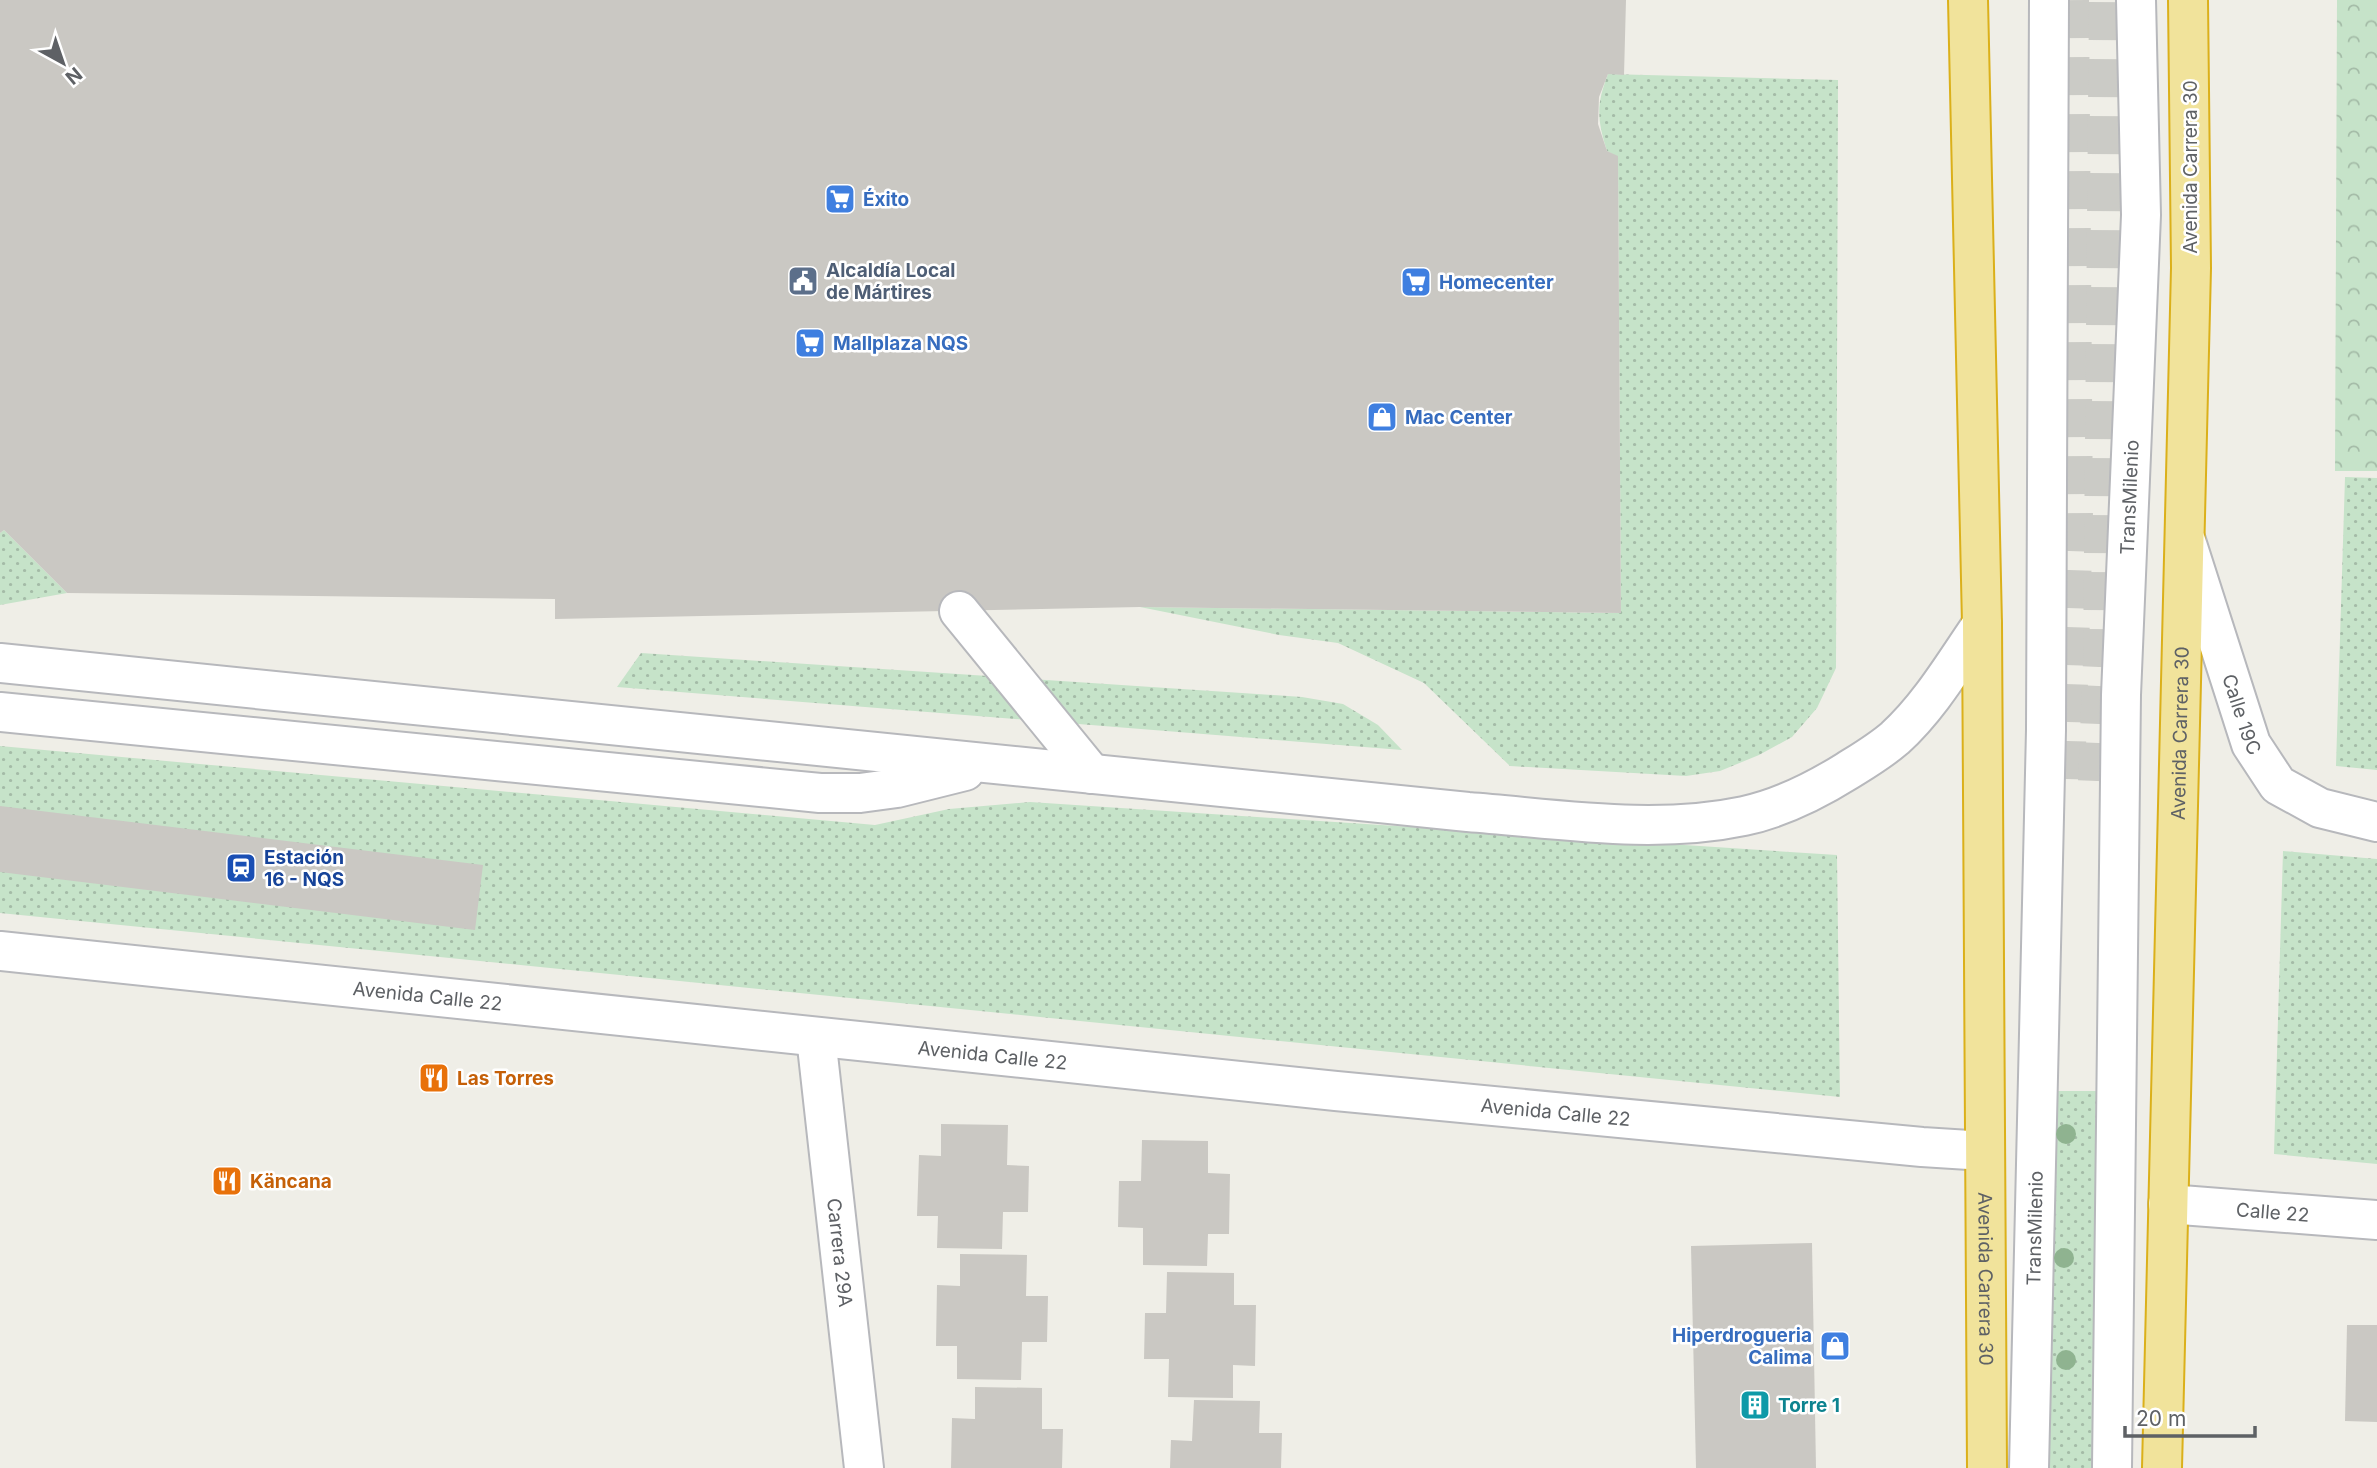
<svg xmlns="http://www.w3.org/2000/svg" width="2377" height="1468" viewBox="0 0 2377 1468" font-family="Inter,sans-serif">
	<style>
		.grass { fill: url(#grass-dots) }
		.forest { fill: url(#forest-crowns) }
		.building { fill: #cac8c3 }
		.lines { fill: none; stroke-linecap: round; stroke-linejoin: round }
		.minor-tunnel { stroke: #cbcbc6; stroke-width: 38; stroke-dasharray: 38 19; stroke-linecap: butt }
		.minor-casing { stroke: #b7b8bc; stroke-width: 42 }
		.highway-casing { stroke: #dbb01a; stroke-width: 42 }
		.minor { stroke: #fff; stroke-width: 38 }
		.highway { stroke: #f1e39b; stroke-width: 38 }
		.tree { fill: #8fb390 }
		.labels { text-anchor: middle; stroke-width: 5; stroke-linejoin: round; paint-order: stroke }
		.street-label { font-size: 19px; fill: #5e6165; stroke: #fff }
		.shop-label { font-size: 19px; font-weight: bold; fill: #366cbe; stroke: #fff; text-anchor: start }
		.service-label { font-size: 19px; font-weight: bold; fill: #4e5e75; stroke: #fff; text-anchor: start }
		.transit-label { font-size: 19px; font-weight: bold; fill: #164399; stroke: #fff; text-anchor: start }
		.food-label { font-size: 19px; font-weight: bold; fill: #c56008; stroke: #fff; text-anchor: start }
		.culture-label { font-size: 19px; font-weight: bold; fill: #0d838f; stroke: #fff; text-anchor: start }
	</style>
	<defs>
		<pattern id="grass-dots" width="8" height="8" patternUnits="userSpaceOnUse" patternTransform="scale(1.75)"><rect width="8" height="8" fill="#c6e3c9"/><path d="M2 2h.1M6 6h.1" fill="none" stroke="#a4bba7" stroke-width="1.8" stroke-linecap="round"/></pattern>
		<pattern id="forest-crowns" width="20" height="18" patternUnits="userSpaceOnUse" patternTransform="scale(1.75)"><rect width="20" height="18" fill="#c6e3c9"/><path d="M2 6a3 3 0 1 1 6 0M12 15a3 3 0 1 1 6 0" fill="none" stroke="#a4bba7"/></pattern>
	</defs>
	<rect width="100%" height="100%" fill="#efeee7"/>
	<g class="grass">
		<path d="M1608,74l230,6 -2,588 -19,40 -25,29 -33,18 -39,16 -34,5 -176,-10 -86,-83 -86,-40 -59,-8 -139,-28 481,6 -3,-456 -11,-6c-10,-32 -11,-46 1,-77z"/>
		<path d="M2345,477l32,1v292l-41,-4z"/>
		<path d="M4,530l63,63 -67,12v-72z"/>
		<path d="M641,653l661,44 41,7 35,21 24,25 -785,-63z"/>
		<path d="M0,746l875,79 74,-16 81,-7 807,53 3,242 -1840,-184z"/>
		<path d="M2283,851l94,8v305l-103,-10z"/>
		<path d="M2047,1091h49l3,377h-51z"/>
	</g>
	<path class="forest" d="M2337,0h40v471h-42z"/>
	<g class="building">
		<path d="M0,0h1626l-2,75 -16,-1 -9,23 -1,27 9,27 11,5 3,457 -481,-6 -585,12v-20l-488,-6 -63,-63 -4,3z"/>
		<path d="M0,806l483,59 -8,65 -475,-58z"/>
		<path d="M941,1124l67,1 -1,40 22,1 -1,46h-25l-1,37 -65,-1 1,-32h-21l2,-61 22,1z"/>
		<path d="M1142,1140l66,1v32l22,1 -1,60h-21l-1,32 -64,-1v-37l-25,-1 1,-46h22z"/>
		<path d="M1812,1243l4,225h-120l-5,-222z"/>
		<path d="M960,1254l67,1 -1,41h22l-1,46h-25l-1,38 -64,-1v-33h-21l1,-61 23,1z"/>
		<path d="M1167,1272l67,1v32h22l-1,61 -22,-1v33l-65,-1 1,-38h-25l1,-46h21z"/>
		<path d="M2347,1325h30v97l-32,-1z"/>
		<path d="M975,1387l67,1v41h21l-1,39h-111l1,-50 23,1z"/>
		<path d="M1194,1400l66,1 -1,32h23l-1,35h-111l1,-28 21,1z"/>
	</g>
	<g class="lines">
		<g class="minor-tunnel">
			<path d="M2066,779l8,-259 -4,-520"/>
			<path d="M2097,781l5,-119 6,-662"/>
		</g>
		<g class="minor-casing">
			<g id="minor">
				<path id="s1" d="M2186,541l65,203 27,41 42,23 57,14"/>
				<path d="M959,611l133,163"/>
				<path d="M0,663l1468,149c91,7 186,23 276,4 37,-8 71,-25 103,-45 16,-10 33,-20 48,-33 35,-32 60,-75 87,-114"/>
				<path d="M0,712l820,81h40l37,-5 68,-17"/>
				<path id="s2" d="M0,951l1336,140 586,56 63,4"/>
				<path id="s3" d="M816,1037l48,431"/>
				<path id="s4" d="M2168,1204l209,16"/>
				<path id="s5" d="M2029,1468l17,-738 3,-730"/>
				<path id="s6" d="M2112,1468l9,-773 20,-480 -5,-215"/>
			</g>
		</g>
		<g class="highway-casing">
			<g id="highway">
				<path id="s7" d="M1968,0l14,624 5,844"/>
				<path id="s8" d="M2162,1468l29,-1200 -3,-268"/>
			</g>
		</g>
		<use href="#minor" class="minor"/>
		<use href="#highway" class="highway"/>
	</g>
	<g class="tree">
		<circle cx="2066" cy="1134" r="10"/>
		<circle cx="2064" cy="1258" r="10"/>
		<circle cx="2066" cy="1360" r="10"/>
	</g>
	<defs>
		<g id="supermarket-square" transform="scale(1.575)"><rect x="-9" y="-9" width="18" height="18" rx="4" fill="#3f7fe0" stroke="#fff"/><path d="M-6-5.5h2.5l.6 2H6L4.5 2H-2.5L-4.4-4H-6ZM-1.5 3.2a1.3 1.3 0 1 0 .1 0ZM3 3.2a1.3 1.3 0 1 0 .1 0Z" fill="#fff"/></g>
		<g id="civic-square" transform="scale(1.575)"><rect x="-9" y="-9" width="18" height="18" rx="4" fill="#5c6f8a" stroke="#fff"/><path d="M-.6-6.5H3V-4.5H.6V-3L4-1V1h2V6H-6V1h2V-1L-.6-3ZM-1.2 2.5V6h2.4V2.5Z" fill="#fff"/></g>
		<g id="shop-square" transform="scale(1.575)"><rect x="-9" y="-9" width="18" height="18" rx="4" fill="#3f7fe0" stroke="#fff"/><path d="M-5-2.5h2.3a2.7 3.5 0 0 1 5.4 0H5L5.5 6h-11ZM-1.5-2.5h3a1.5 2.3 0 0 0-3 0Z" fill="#fff"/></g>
		<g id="station-square" transform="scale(1.575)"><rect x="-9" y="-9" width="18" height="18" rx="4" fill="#1a4fb4" stroke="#fff"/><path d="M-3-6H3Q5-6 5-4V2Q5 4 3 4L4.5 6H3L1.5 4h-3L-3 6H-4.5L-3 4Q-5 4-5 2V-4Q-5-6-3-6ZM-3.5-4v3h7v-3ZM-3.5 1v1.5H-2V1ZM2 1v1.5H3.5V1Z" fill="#fff"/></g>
		<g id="restaurant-square" transform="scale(1.575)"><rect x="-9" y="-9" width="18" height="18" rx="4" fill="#e8710a" stroke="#fff"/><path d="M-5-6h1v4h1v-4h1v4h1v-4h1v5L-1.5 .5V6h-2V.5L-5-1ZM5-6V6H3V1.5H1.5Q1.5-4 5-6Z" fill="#fff"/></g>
		<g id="building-square" transform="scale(1.575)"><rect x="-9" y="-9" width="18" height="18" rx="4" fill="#0f9aa8" stroke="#fff"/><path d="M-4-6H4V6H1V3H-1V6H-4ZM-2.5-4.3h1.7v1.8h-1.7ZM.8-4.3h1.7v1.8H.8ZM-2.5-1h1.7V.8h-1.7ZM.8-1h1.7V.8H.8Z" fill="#fff"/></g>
	</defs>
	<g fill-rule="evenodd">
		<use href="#supermarket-square" x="840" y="199"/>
		<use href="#civic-square" x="803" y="281"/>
		<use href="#supermarket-square" x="1416" y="282"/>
		<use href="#supermarket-square" x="810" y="343"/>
		<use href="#shop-square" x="1382" y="417"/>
		<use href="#station-square" x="241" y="868"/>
		<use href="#restaurant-square" x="434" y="1078"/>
		<use href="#restaurant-square" x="227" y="1181"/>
		<use href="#shop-square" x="1835" y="1346"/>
		<use href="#building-square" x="1755" y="1405"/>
	</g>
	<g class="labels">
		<g class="street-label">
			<text transform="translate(2190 167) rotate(-90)" y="7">Avenida Carrera 30</text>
			<text dy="7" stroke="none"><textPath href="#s6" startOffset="971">TransMilenio</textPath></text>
			<text dy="7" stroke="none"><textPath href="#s1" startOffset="182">Calle 19C</textPath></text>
			<text dy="7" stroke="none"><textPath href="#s8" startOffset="735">Avenida Carrera 30</textPath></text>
			<text dy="7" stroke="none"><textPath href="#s2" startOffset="430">Avenida Calle 22</textPath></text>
			<text dy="7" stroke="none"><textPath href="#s2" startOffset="998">Avenida Calle 22</textPath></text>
			<text dy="7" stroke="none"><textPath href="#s2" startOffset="1564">Avenida Calle 22</textPath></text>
			<text dy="7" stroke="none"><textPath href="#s4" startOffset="105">Calle 22</textPath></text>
			<text dy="7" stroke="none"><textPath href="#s5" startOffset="240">TransMilenio</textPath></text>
			<text dy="7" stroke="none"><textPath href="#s3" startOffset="217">Carrera 29A</textPath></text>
			<text dy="7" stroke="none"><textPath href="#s7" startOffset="1279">Avenida Carrera 30</textPath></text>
		</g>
		<g class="shop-label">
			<text x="863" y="206">Éxito</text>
			<text x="1439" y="289">Homecenter</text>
			<text x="833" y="350">Mallplaza NQS</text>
			<text x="1405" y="424">Mac Center</text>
			<text x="1812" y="1342" text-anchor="end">Hiperdrogueria<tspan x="1812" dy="22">Calima</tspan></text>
		</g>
		<g class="service-label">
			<text x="826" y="277">Alcaldía Local<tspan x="826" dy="22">de Mártires</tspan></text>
		</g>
		<g class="transit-label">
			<text x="264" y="864">Estación<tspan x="264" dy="22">16 - NQS</tspan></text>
		</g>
		<g class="food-label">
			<text x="457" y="1085">Las Torres</text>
			<text x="250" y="1188">Käncana</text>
		</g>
		<g class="culture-label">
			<text x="1778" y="1412">Torre 1</text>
		</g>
	</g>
	<g transform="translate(63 63) rotate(140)" stroke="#ffffff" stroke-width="5" paint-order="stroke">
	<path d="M0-5L12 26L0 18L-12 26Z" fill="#5e6165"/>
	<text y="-10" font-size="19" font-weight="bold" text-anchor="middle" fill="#5e6165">N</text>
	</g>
	<path d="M2125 1426v10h130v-10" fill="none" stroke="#5e6165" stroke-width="3.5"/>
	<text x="2136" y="1426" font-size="21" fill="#5e6165" stroke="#ffffff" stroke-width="5" paint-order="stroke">20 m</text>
</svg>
